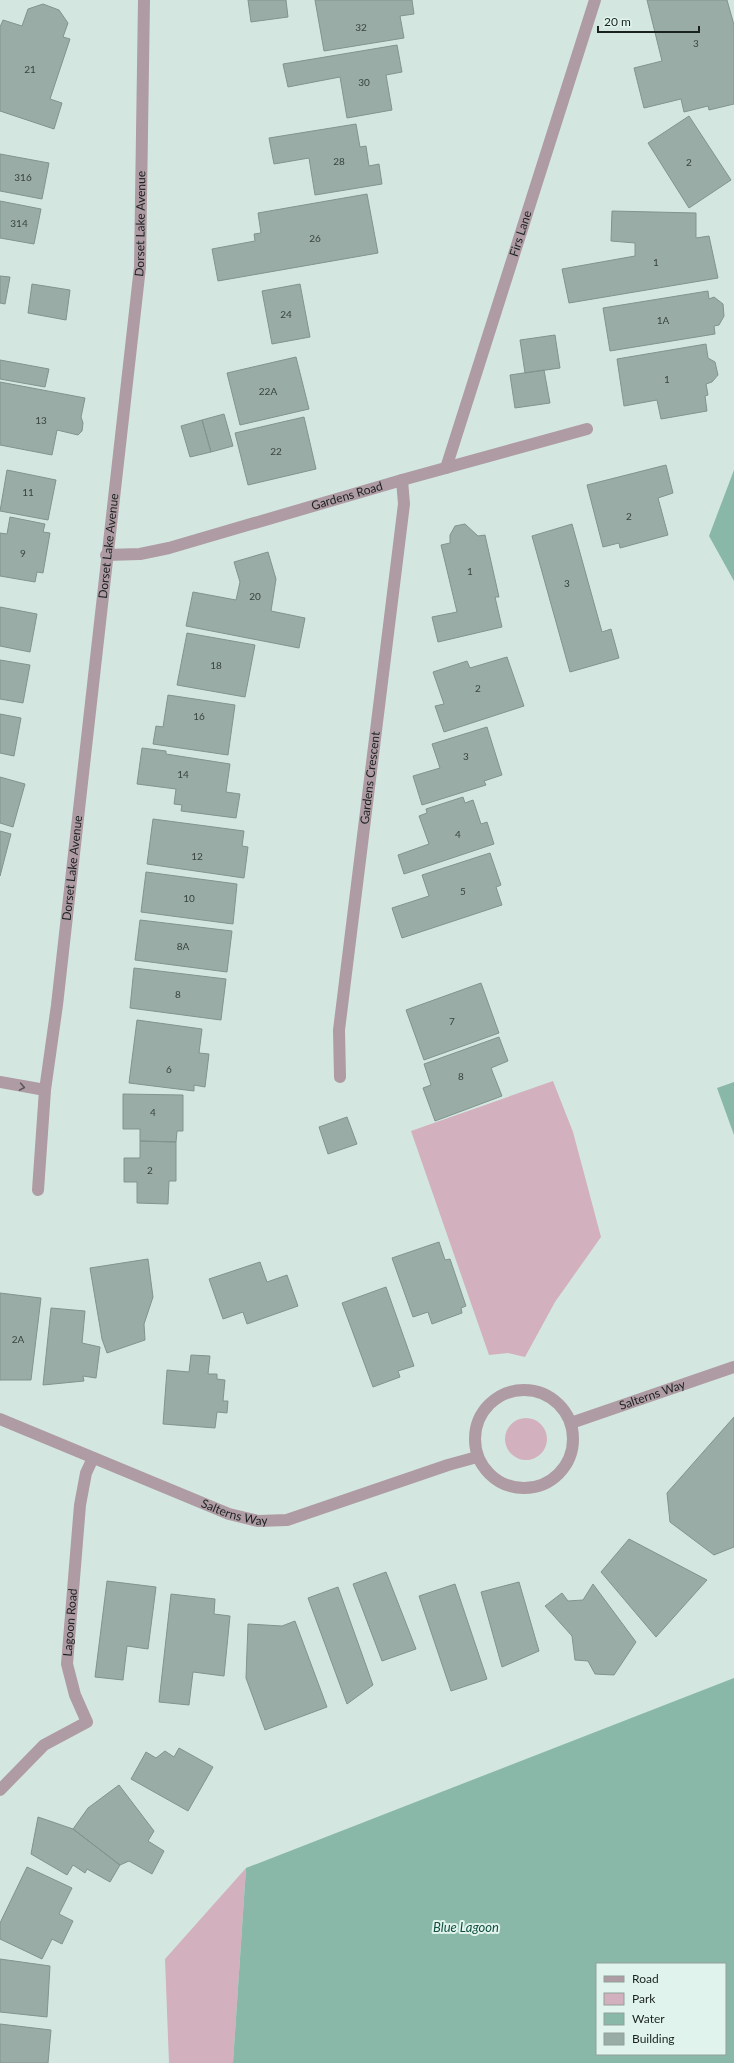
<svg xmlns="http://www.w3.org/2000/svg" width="734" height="2063" viewBox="0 0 734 2063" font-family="Lato,sans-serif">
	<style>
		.green { fill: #d3b0bd }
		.water { fill: #8ab8a8; fill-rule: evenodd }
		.building { fill: #99aca5; stroke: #81948d }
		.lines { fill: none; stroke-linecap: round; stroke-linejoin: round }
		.street { stroke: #af9ba3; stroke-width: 12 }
		.oneway { stroke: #5d585a }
		.labels { text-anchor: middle; stroke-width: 4; stroke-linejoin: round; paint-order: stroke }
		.number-label { font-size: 10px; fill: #3a4440 }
		.street-label { font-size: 12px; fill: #1a221f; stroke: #e0f4ed }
		.water-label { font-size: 13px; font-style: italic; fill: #11503f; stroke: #e0f4ed }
	</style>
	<rect width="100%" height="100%" fill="#d3e7e0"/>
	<!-- green -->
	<path class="green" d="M 553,1081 L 573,1132 L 601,1237 L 555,1302 L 525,1357 L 508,1353 L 489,1355 L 411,1131 Z
		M505 1439a21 21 0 1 1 42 0a21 21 0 1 1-42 0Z
		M 246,1868 L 233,2063 L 169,2063 L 165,1959 Z"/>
	<!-- water -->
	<path class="water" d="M 734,470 L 734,581 L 709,536 Z
		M 734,1082 L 734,1135 L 717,1088 Z
		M 734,1678 L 734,2063 L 233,2063 L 246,1868 ZM 597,1964 L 725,1964 L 725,2054 L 597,2054 Z"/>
	<!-- building -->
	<path class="building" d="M 248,0 L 286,0 L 288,17 L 251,22 Z
		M 315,0 L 412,0 L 414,14 L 400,16 L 404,38 L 324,51 Z
		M 647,0 L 727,0 L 734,25 L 734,104 L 709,110 L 708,106 L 684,112 L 681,99 L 644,108 L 634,68 L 662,61 Z
		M 43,4 L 59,10 L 68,23 L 63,37 L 70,39 L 50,99 L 62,103 L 54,129 L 0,111 L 0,27 L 3,20 L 22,26 L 28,9 Z
		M 397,45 L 402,72 L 386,75 L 392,110 L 347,118 L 340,77 L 288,87 L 283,64 Z
		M 689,116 L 731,180 L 689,208 L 648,143 Z
		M 356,124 L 360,147 L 366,146 L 369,166 L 379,164 L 382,184 L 315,195 L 309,158 L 274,164 L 269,138 Z
		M 0,154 L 49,163 L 42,199 L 0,191 Z
		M 367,194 L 378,253 L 218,281 L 212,249 L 255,241 L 254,234 L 261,233 L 258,213 Z
		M 0,201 L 41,209 L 34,244 L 0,238 Z
		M 612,211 L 696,213 L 696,238 L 709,236 L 718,278 L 569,303 L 562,269 L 635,256 L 635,243 L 611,241 Z
		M 0,276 L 10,277 L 5,304 L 0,303 Z
		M 32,284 L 70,290 L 66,320 L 28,313 Z
		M 300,284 L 310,337 L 272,344 L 262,291 Z
		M 708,291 L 709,299 L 714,297 L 723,304 L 724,316 L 719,325 L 714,326 L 715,334 L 610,351 L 603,308 Z
		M 555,335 L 560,368 L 525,373 L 520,340 Z
		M 706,344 L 708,358 L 715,362 L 718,375 L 712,382 L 706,384 L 708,395 L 705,396 L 707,411 L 661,419 L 657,400 L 624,406 L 617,359 Z
		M 296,357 L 309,409 L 240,425 L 227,373 Z
		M 0,360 L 49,369 L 45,387 L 0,379 Z
		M 544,370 L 550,403 L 515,408 L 510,375 Z
		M 0,382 L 85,398 L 81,417 L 83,423 L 82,431 L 78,435 L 57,430 L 52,455 L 0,445 Z
		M 224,414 L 233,446 L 211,452 L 202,420 Z
		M 304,417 L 316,469 L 248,485 L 235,433 Z
		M 202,420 L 211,452 L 190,457 L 181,426 Z
		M 666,465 L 673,493 L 658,498 L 668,535 L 620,548 L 619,543 L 603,547 L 587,485 Z
		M 7,470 L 56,480 L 48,520 L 0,511 Z
		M 10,517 L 45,524 L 43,532 L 50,533 L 43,573 L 37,572 L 35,582 L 0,576 L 0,533 L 7,534 Z
		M 465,524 L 478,536 L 485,535 L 499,597 L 495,597 L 502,627 L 438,642 L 432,617 L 457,612 L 441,545 L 450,543 L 450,535 L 455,526 Z
		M 572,524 L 602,632 L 611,629 L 619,658 L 570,672 L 532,536 Z
		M 268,552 L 276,579 L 271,611 L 305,618 L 299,648 L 186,626 L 193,592 L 236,600 L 240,582 L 234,562 Z
		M 0,607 L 37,614 L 30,652 L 0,646 Z
		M 187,633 L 255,645 L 245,697 L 177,685 Z
		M 507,657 L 524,706 L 444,732 L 435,706 L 444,704 L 433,672 L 467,661 L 470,668 Z
		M 0,660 L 30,665 L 23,703 L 0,699 Z
		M 168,695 L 235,705 L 228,755 L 153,744 L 156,726 L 163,727 Z
		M 0,714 L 21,718 L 14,756 L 0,753 Z
		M 487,727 L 502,775 L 484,781 L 486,785 L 422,805 L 413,776 L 440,768 L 432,744 Z
		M 142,748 L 166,751 L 166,754 L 230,764 L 226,792 L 240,794 L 236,818 L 181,811 L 182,805 L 174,804 L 176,789 L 137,784 Z
		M 0,777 L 25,784 L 13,827 L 0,823 Z
		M 463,797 L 465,803 L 473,800 L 481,824 L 487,822 L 494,844 L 404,874 L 398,855 L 429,844 L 419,816 L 427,813 L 426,809 Z
		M 153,819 L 244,831 L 242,846 L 248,847 L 244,878 L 147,864 Z
		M 0,831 L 11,834 L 0,876 Z
		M 490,853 L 501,885 L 496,887 L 502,905 L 402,938 L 392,908 L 429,896 L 422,875 Z
		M 146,872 L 237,884 L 233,924 L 141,912 Z
		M 140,920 L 232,931 L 227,972 L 135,960 Z
		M 134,968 L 226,979 L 221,1020 L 130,1008 Z
		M 481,983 L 499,1033 L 424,1060 L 406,1010 Z
		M 137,1020 L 202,1029 L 199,1053 L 209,1054 L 205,1087 L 194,1085 L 194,1091 L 129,1083 Z
		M 499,1037 L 508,1061 L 491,1068 L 502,1096 L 435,1121 L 423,1088 L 431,1085 L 424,1064 Z
		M 123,1094 L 183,1095 L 183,1131 L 177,1131 L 176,1142 L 140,1141 L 140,1129 L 123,1129 Z
		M 347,1117 L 357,1144 L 328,1154 L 319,1127 Z
		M 140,1141 L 176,1142 L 176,1181 L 169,1181 L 168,1204 L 137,1203 L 137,1182 L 124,1182 L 124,1158 L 140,1158 Z
		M 439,1242 L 445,1260 L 450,1259 L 466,1306 L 461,1308 L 462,1313 L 432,1324 L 428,1312 L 413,1317 L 392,1258 Z
		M 148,1259 L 153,1297 L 144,1324 L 145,1340 L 107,1353 L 102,1339 L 90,1268 Z
		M 260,1262 L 267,1282 L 287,1275 L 298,1306 L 247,1324 L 243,1312 L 223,1319 L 209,1279 Z
		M 386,1287 L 414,1366 L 398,1371 L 400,1377 L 373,1387 L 342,1303 Z
		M 0,1293 L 41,1298 L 31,1380 L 0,1380 Z
		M 51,1308 L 85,1311 L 82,1343 L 100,1347 L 96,1378 L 83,1376 L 84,1381 L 43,1385 Z
		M 191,1355 L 210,1356 L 208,1374 L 217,1374 L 217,1379 L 225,1380 L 223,1401 L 228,1401 L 227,1413 L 217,1412 L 215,1428 L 163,1424 L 167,1370 L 189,1372 Z
		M 734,1417 L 734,1547 L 714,1555 L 670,1522 L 667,1493 Z
		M 629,1539 L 707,1580 L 656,1637 L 601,1572 Z
		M 386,1572 L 416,1649 L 382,1661 L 353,1584 Z
		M 107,1581 L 156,1587 L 148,1649 L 127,1646 L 123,1680 L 95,1677 Z
		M 519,1582 L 539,1651 L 502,1667 L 481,1592 Z
		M 455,1584 L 487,1679 L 451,1691 L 419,1596 Z
		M 593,1584 L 636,1642 L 614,1675 L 595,1674 L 588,1661 L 575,1660 L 572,1636 L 545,1606 L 562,1593 L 568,1601 L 583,1600 Z
		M 338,1587 L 373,1685 L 347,1704 L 308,1598 Z
		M 171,1594 L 215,1599 L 214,1614 L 230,1616 L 224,1676 L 193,1672 L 189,1705 L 159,1702 Z
		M 295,1621 L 327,1707 L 265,1730 L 246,1678 L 248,1624 L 282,1626 Z
		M 179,1748 L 213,1767 L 188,1811 L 131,1779 L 146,1752 L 156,1758 L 165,1751 L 174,1757 Z
		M 119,1785 L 154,1831 L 148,1841 L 164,1851 L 152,1874 L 129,1861 L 120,1865 L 73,1829 L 88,1808 Z
		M 38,1817 L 73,1829 L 120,1865 L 110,1882 L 87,1869 L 85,1873 L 73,1865 L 67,1875 L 31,1854 Z
		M 27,1867 L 72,1888 L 59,1914 L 73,1921 L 62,1944 L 52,1939 L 42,1959 L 0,1939 L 0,1923 Z
		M 0,1959 L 50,1966 L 47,2017 L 0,2012 Z
		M 0,2024 L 51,2030 L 48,2063 L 0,2063 Z"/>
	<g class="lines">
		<!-- street -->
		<g class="street">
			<path id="s1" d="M 446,468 L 595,0"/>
			<path id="s2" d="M 106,555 L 140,554 L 169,548 L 402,480 L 587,429"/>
			<path id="s3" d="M 340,1077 L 339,1030 L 404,504 L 402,480"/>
			<path d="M 0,1082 L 45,1090"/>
			<path id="s4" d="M 38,1190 L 45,1090 L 57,1005 L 140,267 L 144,0"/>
			<circle cx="524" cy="1439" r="49"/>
			<path id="s5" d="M 0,1419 L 229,1514 L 258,1521 L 287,1520 L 448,1465 L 477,1457"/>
			<path id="s6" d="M 571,1423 L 734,1367"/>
			<path id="s7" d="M 0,1790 L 44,1745 L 87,1722 L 75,1695 L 67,1664 L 80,1505 L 86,1473 L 93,1458"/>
		</g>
	</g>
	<!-- one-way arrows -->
	<defs><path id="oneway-chevron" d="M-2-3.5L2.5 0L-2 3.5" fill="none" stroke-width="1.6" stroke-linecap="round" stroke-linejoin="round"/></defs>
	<use class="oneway" href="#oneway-chevron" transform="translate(22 1087) rotate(10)"/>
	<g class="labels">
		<!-- number labels -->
		<g class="number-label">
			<text x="361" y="31">32</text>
			<text x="696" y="47">3</text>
			<text x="30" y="73">21</text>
			<text x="364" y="86">30</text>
			<text x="339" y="165">28</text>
			<text x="689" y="166">2</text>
			<text x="23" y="181">316</text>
			<text x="19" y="227">314</text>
			<text x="315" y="242">26</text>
			<text x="656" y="266">1</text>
			<text x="286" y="318">24</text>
			<text x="663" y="324">1A</text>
			<text x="667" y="383">1</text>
			<text x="268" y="395">22A</text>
			<text x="41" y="424">13</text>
			<text x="276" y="455">22</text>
			<text x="28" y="496">11</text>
			<text x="629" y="520">2</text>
			<text x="23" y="557">9</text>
			<text x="470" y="575">1</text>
			<text x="567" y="587">3</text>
			<text x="255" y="600">20</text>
			<text x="216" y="669">18</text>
			<text x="478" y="692">2</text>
			<text x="199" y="720">16</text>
			<text x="466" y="760">3</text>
			<text x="183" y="778">14</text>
			<text x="458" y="838">4</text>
			<text x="197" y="860">12</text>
			<text x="463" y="895">5</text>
			<text x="189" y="902">10</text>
			<text x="183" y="950">8A</text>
			<text x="178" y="998">8</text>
			<text x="452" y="1025">7</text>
			<text x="169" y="1073">6</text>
			<text x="461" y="1080">8</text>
			<text x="153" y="1116">4</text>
			<text x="150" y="1174">2</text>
			<text x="18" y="1343">2A</text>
		</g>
		<!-- street labels -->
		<g class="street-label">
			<text dy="4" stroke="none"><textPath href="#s4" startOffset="972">Dorset Lake Avenue</textPath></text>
			<text dy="4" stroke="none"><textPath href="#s1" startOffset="246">Firs Lane</textPath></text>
			<text dy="4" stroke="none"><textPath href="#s2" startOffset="249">Gardens Road</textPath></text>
			<text dy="4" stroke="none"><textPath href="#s4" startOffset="648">Dorset Lake Avenue</textPath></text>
			<text dy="4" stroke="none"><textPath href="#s3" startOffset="301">Gardens Crescent</textPath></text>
			<text dy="4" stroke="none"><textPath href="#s4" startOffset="324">Dorset Lake Avenue</textPath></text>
			<text dy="4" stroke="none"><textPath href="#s6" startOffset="86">Salterns Way</textPath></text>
			<text dy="4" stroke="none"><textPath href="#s5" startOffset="253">Salterns Way</textPath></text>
			<text dy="4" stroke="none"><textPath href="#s7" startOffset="215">Lagoon Road</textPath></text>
		</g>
		<!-- water labels -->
		<g class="water-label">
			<text x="466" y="1932">Blue Lagoon</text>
		</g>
	</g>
	<!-- legend -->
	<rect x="596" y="1963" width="130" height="92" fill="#e0f4ed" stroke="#91a09b"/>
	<rect x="604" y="1976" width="20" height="6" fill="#af9ba3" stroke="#91a09b"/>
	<text x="632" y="1983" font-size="12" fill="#1a221f">Road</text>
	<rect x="604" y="1993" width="20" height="12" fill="#d3b0bd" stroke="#91a09b"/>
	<text x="632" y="2003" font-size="12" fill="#1a221f">Park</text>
	<rect x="604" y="2013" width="20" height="12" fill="#8ab8a8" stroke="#91a09b"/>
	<text x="632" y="2023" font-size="12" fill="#1a221f">Water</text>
	<rect x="604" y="2033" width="20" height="12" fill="#99aca5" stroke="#91a09b"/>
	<text x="632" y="2043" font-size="12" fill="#1a221f">Building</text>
	<!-- scale -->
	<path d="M598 26v6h101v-6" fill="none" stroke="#1a221f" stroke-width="2"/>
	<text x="604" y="26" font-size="12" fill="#1a221f" stroke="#e0f4ed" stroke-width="3" paint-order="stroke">20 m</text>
</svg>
